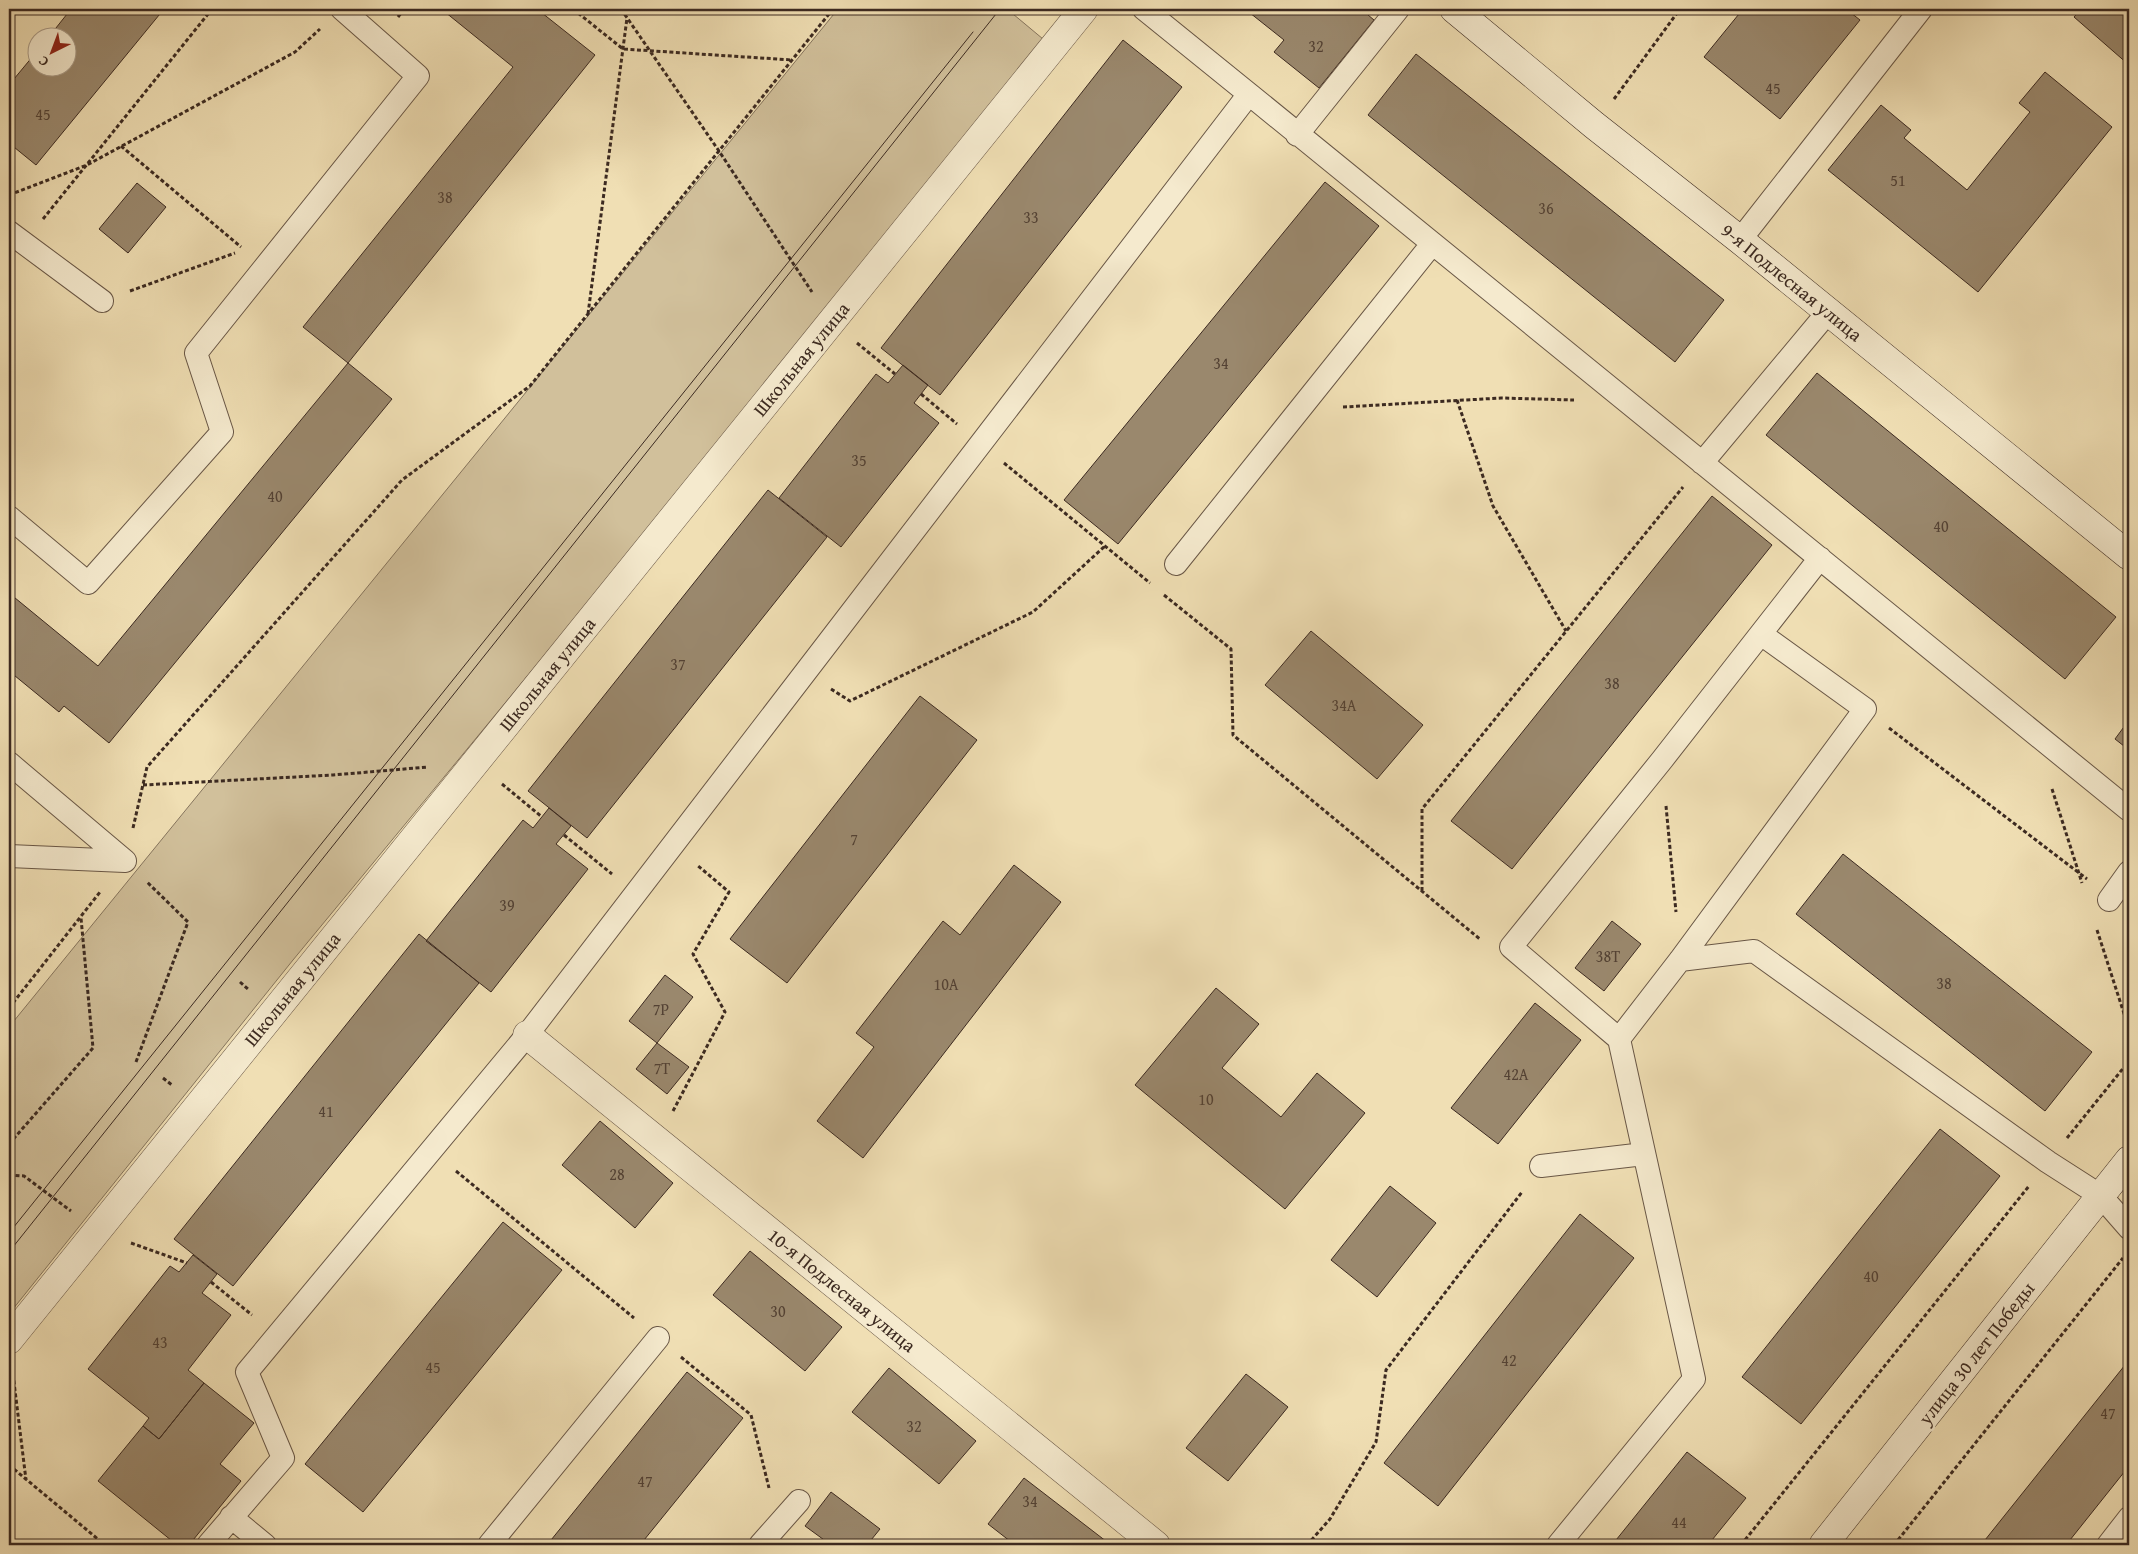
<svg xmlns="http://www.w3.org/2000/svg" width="2138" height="1554" viewBox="0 0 2138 1554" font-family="'Gentium Book Plus',serif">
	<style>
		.green { fill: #d1c09b; stroke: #86755e }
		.building { fill: #9a886d; stroke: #3c2a21 }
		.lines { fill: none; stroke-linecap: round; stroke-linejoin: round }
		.lane-casing { stroke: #695746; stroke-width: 24 }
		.street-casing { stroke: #695746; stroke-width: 29 }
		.secondary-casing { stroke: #3c2a21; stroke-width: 29 }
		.path { stroke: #3c2a21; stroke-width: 3; stroke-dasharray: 4 2.5; stroke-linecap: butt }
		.lane { stroke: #f5eace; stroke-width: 22 }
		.street { stroke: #f5eace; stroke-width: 28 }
		.secondary { stroke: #f5eace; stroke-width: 28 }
		.tram { stroke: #3c2a21; stroke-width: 1 }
		.labels { text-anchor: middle; stroke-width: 5; stroke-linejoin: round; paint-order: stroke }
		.number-label { font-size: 16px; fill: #544234 }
		.street-label { font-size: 19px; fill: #3c2a21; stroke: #f5eace }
	</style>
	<rect width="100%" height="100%" fill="#f0dfb4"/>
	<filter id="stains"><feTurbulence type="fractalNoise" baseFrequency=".004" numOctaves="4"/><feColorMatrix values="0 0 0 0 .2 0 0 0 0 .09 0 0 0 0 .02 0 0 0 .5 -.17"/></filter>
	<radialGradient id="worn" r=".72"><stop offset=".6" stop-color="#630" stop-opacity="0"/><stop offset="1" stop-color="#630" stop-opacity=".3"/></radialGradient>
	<!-- green -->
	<path class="green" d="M 838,9 L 1007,9 L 1049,44 L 293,960 L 9,1314 L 9,1027 Z"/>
	<!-- building -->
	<path class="building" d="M 71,9 L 164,9 L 36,165 L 9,143 L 9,85 L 38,50 L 38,68 L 68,68 L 68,38 L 48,38 Z
		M 448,9 L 537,9 L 595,55 L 348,363 L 303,327 L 513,67 L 445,12 Z
		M 1245,9 L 1361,9 L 1374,20 L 1319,88 L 1274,52 L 1284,40 Z
		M 1743,9 L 1846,9 L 1860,20 L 1780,119 L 1704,57 Z
		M 2081,9 L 2129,9 L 2129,65 L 2074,17 Z
		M 1123,40 L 1182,87 L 940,395 L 881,348 Z
		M 1416,54 L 1724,300 L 1675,362 L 1368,115 Z
		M 2045,72 L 2112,127 L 1978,292 L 1828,170 L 1881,105 L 1911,130 L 1904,138 L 1967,190 L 2030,112 L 2019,103 Z
		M 1325,182 L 1379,226 L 1118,544 L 1064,500 Z
		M 137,183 L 166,207 L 128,253 L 99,229 Z
		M 348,363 L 392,399 L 109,743 L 64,706 L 59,712 L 9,671 L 9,593 L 98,666 Z
		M 903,365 L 928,385 L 914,403 L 939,423 L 841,547 L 779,498 L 876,374 L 888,383 Z
		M 1817,373 L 2116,617 L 2065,679 L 1766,435 Z
		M 768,490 L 827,537 L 587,838 L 528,791 Z
		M 1712,496 L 1772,545 L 1512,869 L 1451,821 Z
		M 1311,631 L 1423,725 L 1377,779 L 1265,685 Z
		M 920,696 L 977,740 L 787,983 L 730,939 Z
		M 2129,720 L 2129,750 L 2115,739 Z
		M 549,808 L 571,826 L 556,844 L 588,869 L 491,992 L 426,941 L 523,820 L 533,828 Z
		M 1843,854 L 2092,1052 L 2045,1111 L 1796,914 Z
		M 1014,865 L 1061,902 L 863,1158 L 817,1121 L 874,1047 L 856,1033 L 943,921 L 960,935 Z
		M 1612,921 L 1641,944 L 1604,991 L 1575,968 Z
		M 419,934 L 479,983 L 233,1286 L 174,1239 Z
		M 665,975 L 693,997 L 657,1043 L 629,1021 Z
		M 1216,988 L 1259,1024 L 1222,1068 L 1281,1117 L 1317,1073 L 1365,1113 L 1285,1209 L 1135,1085 Z
		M 1535,1003 L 1581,1040 L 1498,1144 L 1451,1108 Z
		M 657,1043 L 689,1067 L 667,1094 L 636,1069 Z
		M 600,1121 L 673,1183 L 635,1228 L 562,1165 Z
		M 1940,1129 L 2000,1176 L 1801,1424 L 1742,1377 Z
		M 1390,1186 L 1436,1223 L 1377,1297 L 1331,1260 Z
		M 1580,1214 L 1634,1258 L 1438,1506 L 1384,1463 Z
		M 503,1222 L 562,1270 L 363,1512 L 305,1464 Z
		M 750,1251 L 842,1327 L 805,1371 L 713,1295 Z
		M 193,1255 L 217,1274 L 202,1293 L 231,1315 L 188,1370 L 204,1383 L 159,1439 L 143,1426 L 149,1418 L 88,1369 L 170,1266 L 179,1272 Z
		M 2129,1360 L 2129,1466 L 2066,1545 L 1981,1545 Z
		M 889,1368 L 976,1441 L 939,1484 L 852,1412 Z
		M 687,1372 L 743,1418 L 640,1545 L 547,1545 Z
		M 1246,1374 L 1288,1407 L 1228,1481 L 1186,1448 Z
		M 204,1383 L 254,1423 L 220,1464 L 241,1481 L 189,1545 L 177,1545 L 98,1481 L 143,1426 L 159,1439 Z
		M 1687,1452 L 1746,1498 L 1708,1545 L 1612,1545 Z
		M 1024,1478 L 1111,1545 L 1015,1545 L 988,1524 Z
		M 831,1492 L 880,1529 L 867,1545 L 831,1545 L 805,1526 Z"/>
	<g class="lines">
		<!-- lane casing -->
		<g class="lane-casing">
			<path id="lane" d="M 1144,9 L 1249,94
				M 1297,135 L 1398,9
				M 9,232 L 102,301
				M 1740,240 L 1921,9
				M 1702,463 L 1828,312
				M 9,517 L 88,583 L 222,432 L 196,353 L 418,76 L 342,9
				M 1176,564 L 1432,244
				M 9,763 L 125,861
				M 9,856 L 125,861
				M 2109,900 L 2129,872
				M 1680,960 L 1754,951 L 2048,1162 L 2101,1196 L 2129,1228
				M 1619,1039 L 1511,947 L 1662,760 L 1820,558
				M 1541,1166 L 1644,1154
				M 231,1517 L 265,1545
				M 208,1545 L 283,1458 L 247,1372 L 527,1035 L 1249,94 L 2129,810
				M 489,1545 L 658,1338
				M 760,1545 L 799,1501
				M 1558,1545 L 1694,1379 L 1619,1039 L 1680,960 L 1865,709 L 1761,634
				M 2108,1545 L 2129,1518"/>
		</g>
		<!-- street casing -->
		<g class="street-casing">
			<path id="street" d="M 527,1035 L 1156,1545
				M 9,1340 L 1084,9"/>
		</g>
		<!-- secondary casing -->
		<g class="secondary-casing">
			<path id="secondary" d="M 1454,9 L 1594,125 L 1740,240 L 2129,556
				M 1823,1545 L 2129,1160"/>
		</g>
		<!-- path -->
		<path class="path" d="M 573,9 L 623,49 L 792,60
			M 621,9 L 719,151 L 812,292
			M 398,17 L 404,9
			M 1614,99 L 1680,9
			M 121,146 L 241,247
			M 9,195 L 87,165 L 295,52 L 320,29
			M 43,219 L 212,9
			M 130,291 L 235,253
			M 588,314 L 627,18
			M 857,343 L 895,374
			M 921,394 L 957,424
			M 1457,400 L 1493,506 L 1566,631
			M 1343,407 L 1501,398 L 1574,400
			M 1004,463 L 1150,583
			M 1164,595 L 1231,649 L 1233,735 L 1481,940
			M 831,689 L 850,701 L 1033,612 L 1105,546
			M 1889,728 L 2087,879
			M 502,784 L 542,817
			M 143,785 L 333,775 L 428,767
			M 2052,789 L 2082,883
			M 1666,806 L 1676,912
			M 133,828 L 147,767 L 402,480 L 530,386 L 833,9
			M 564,835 L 612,874
			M 1422,891 L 1422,809 L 1683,487
			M 2097,930 L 2129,1029
			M 240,982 L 249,990
			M 9,1008 L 100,892
			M 136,1062 L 188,922 L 147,882
			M 163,1078 L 172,1085
			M 673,1111 L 725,1012 L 693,954 L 729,892 L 697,865
			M 2067,1138 L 2129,1061
			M 9,1144 L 93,1048 L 81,918
			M 456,1171 L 634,1318
			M 9,1175 L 24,1176 L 71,1211
			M 131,1243 L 187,1263
			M 211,1282 L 252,1315
			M 681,1357 L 751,1415 L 769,1488
			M 13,1374 L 26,1480
			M 9,1465 L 105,1545
			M 1307,1545 L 1330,1519 L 1376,1442 L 1386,1370 L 1522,1192
			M 1741,1545 L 2029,1186
			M 1894,1545 L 2123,1258"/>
		<!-- lane -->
		<use href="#lane" class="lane"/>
		<!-- street -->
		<use href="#street" class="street"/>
		<!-- secondary -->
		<use href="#secondary" class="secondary"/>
		<!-- tram -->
		<path class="tram" d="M 9,1233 L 973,32
			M 9,1252 L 1000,9"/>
	</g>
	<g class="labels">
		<!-- number labels -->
		<g class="number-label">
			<text x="1316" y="52">32</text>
			<text x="1773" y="94">45</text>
			<text x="43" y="120">45</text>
			<text x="1898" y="186">51</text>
			<text x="445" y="203">38</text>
			<text x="1546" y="214">36</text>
			<text x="1031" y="223">33</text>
			<text x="1221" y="369">34</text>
			<text x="859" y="466">35</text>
			<text x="275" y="502">40</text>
			<text x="1941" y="532">40</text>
			<text x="678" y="670">37</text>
			<text x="1612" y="689">38</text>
			<text x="1344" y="711">34А</text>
			<text x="854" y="845">7</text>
			<text x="507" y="911">39</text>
			<text x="1608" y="962">38Т</text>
			<text x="1944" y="989">38</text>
			<text x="946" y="990">10А</text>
			<text x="661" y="1015">7Р</text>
			<text x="662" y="1074">7Т</text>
			<text x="1516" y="1080">42А</text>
			<text x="1206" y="1105">10</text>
			<text x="326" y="1117">41</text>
			<text x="617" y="1180">28</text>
			<text x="1871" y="1282">40</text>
			<text x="778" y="1317">30</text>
			<text x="160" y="1348">43</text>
			<text x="1509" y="1366">42</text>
			<text x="433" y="1373">45</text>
			<text x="2108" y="1419">47</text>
			<text x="914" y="1432">32</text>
			<text x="645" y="1487">47</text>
			<text x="1030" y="1507">34</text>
			<text x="1679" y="1528">44</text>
		</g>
		<!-- street labels -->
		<g class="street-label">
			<text transform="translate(1792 282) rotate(39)" y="7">9-я Подлесная улица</text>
			<text transform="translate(801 359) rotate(-51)" y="7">Школьная улица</text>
			<text transform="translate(547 674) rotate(-51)" y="7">Школьная улица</text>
			<text transform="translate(292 989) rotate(-51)" y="7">Школьная улица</text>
			<text transform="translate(842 1290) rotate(39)" y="7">10-я Подлесная улица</text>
			<text transform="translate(1976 1353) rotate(-52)" y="7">улица 30 лет Победы</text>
		</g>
	</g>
	<!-- margin -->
	<rect width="2138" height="1554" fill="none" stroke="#f0dfb4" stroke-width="30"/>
	<rect x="10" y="10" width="2118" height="1534" fill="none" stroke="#3c2a21" stroke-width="2.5"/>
	<rect x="15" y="15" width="2108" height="1524" fill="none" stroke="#3c2a21"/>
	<!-- north arrow -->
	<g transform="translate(52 52) rotate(222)"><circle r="24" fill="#f5eace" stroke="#ab9d89"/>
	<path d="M0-4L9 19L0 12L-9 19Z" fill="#8f2418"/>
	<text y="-8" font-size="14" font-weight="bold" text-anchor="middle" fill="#3c2a21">С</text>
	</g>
	<rect width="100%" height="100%" filter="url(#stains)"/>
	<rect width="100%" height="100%" fill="url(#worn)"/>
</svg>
